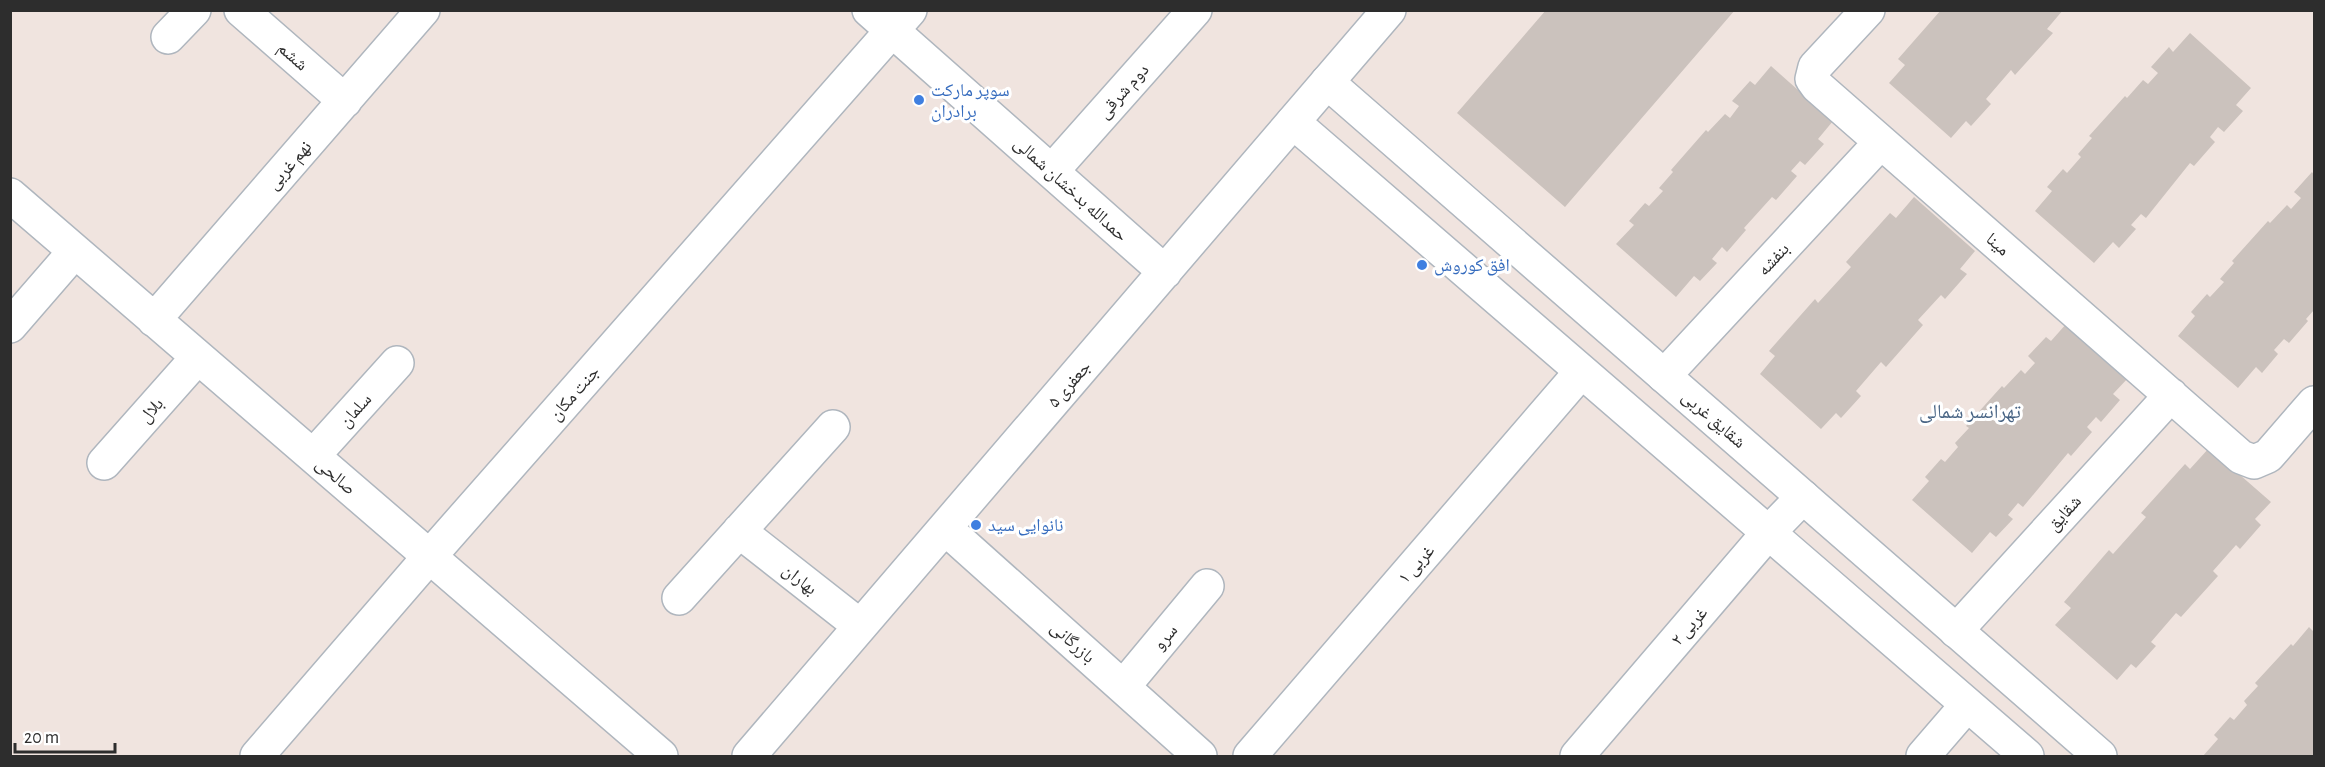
<svg xmlns="http://www.w3.org/2000/svg" width="2325" height="767" viewBox="0 0 2325 767" font-family="'Alegreya Sans','Noto Naskh Arabic',sans-serif">
	<style>
		.building { fill: #cbc2bd }
		.lines { fill: none; stroke-linecap: round; stroke-linejoin: round }
		.street-casing { stroke: #afb6be; stroke-width: 36 }
		.secondary-casing { stroke: #afb6be; stroke-width: 36 }
		.street { stroke: #fff; stroke-width: 33 }
		.secondary { stroke: #fff; stroke-width: 33 }
		.shop-dot { fill: #3f7fe0; stroke: #fff; stroke-width: 2 }
		.labels { text-anchor: middle; stroke-width: 6; stroke-linejoin: round; paint-order: stroke }
		.street-label { font-size: 18px; fill: #2d2d2d; stroke: #fff }
		.shop-label { font-size: 18px; fill: #366cbe; stroke: #fff; text-anchor: start }
		.neighbourhood-label { font-size: 20px; fill: #486484; stroke: #fff }
	</style>
	<rect width="100%" height="100%" fill="#f0e4df"/>
	<!-- building -->
	<path class="building" d="M 1546,10 L 1735,10 L 1565,207 L 1457,113 Z
		M 1941,10 L 2063,10 L 2047,29 L 2053,33 L 2015,75 L 2011,70 L 1986,99 L 1991,104 L 1971,126 L 1966,121 L 1951,138 L 1889,83 L 1905,65 L 1898,59 Z
		M 2190,33 L 2251,88 L 2236,105 L 2243,111 L 2224,132 L 2218,127 L 2210,137 L 2215,142 L 2194,166 L 2190,163 L 2146,218 L 2141,214 L 2131,225 L 2136,229 L 2119,248 L 2113,242 L 2094,263 L 2035,211 L 2052,191 L 2047,187 L 2063,169 L 2067,173 L 2081,157 L 2078,154 L 2092,138 L 2089,136 L 2125,96 L 2127,98 L 2143,80 L 2148,84 L 2158,73 L 2151,67 L 2169,47 L 2173,52 Z
		M 1771,66 L 1833,121 L 1818,139 L 1824,144 L 1805,165 L 1800,161 L 1791,171 L 1797,176 L 1776,200 L 1772,197 L 1744,228 L 1746,230 L 1727,252 L 1722,247 L 1712,259 L 1717,263 L 1700,281 L 1694,276 L 1676,297 L 1616,244 L 1634,225 L 1629,221 L 1645,203 L 1649,206 L 1663,191 L 1659,188 L 1673,172 L 1671,170 L 1706,130 L 1708,132 L 1725,114 L 1730,118 L 1739,106 L 1732,101 L 1750,81 L 1755,85 Z
		M 2312,172 L 2314,175 L 2314,310 L 2306,319 L 2308,321 L 2289,343 L 2284,339 L 2274,350 L 2278,354 L 2262,373 L 2256,367 L 2238,388 L 2178,336 L 2195,316 L 2191,312 L 2207,294 L 2210,297 L 2224,282 L 2220,279 L 2234,263 L 2232,261 L 2268,221 L 2270,223 L 2287,205 L 2291,209 L 2301,198 L 2294,192 Z
		M 1914,197 L 1975,251 L 1960,269 L 1967,274 L 1945,299 L 1941,295 L 1918,320 L 1923,325 L 1886,367 L 1881,362 L 1856,391 L 1861,396 L 1841,418 L 1836,413 L 1821,429 L 1760,374 L 1775,356 L 1769,351 L 1815,299 L 1818,303 L 1851,267 L 1846,262 L 1890,213 L 1896,218 Z
		M 2067,323 L 2129,377 L 2113,394 L 2120,400 L 2101,422 L 2096,417 L 2087,427 L 2092,432 L 2071,456 L 2068,453 L 2023,507 L 2018,503 L 2008,515 L 2013,519 L 1996,537 L 1990,532 L 1972,553 L 1912,500 L 1929,481 L 1925,477 L 1941,459 L 1945,462 L 1958,447 L 1955,443 L 1969,428 L 1966,426 L 2002,386 L 2004,388 L 2021,370 L 2025,374 L 2035,363 L 2028,356 L 2046,337 L 2051,341 Z
		M 2209,448 L 2271,502 L 2255,519 L 2261,525 L 2240,549 L 2236,545 L 2213,571 L 2218,576 L 2181,617 L 2176,613 L 2151,642 L 2156,646 L 2136,668 L 2131,664 L 2117,680 L 2055,625 L 2071,608 L 2064,602 L 2109,550 L 2113,554 L 2146,517 L 2141,513 L 2185,464 L 2190,469 Z
		M 2309,627 L 2314,632 L 2314,756 L 2203,756 L 2218,739 L 2214,735 L 2230,717 L 2234,720 L 2247,705 L 2244,701 L 2258,686 L 2255,683 L 2291,644 L 2293,646 Z"/>
	<g class="lines">
		<!-- street casing -->
		<g class="street-casing">
			<path id="street" d="M 241,10 L 345,101
				M 869,10 L 1165,272
				M 1868,10 L 1815,67 L 1812,79 L 1817,86 L 2241,457 L 2254,462 L 2268,456 L 2314,403
				M 168,37 L 194,10
				M 1052,171 L 1195,10
				M 10,195 L 661,756
				M 154,320 L 423,10
				M 10,326 L 75,251
				M 1664,376 L 1881,142
				M 313,456 L 397,363
				M 104,463 L 198,357
				M 945,528 L 1200,756
				M 739,531 L 860,626
				M 679,598 L 833,427
				M 1956,631 L 2171,395
				M 1123,687 L 1207,586
				M 257,756 L 429,557 L 910,10
				M 749,756 L 1389,10
				M 1250,756 L 1581,372
				M 1577,756 L 1768,533 L 1803,497
				M 1923,756 L 1967,705"/>
		</g>
		<!-- secondary casing -->
		<g class="secondary-casing">
			<path id="secondary" d="M 1327,82 L 2100,756
				M 1293,122 L 2027,756"/>
		</g>
		<!-- street -->
		<use href="#street" class="street"/>
		<!-- secondary -->
		<use href="#secondary" class="secondary"/>
	</g>
	<!-- markers -->
	<g class="shop-dot">
		<circle cx="919" cy="100" r="6"/>
		<circle cx="1422" cy="265" r="6"/>
		<circle cx="976" cy="525" r="6"/>
	</g>
	<g class="labels">
		<!-- street labels -->
		<g class="street-label">
			<text transform="translate(293 56) rotate(41)" y="6">ششم</text>
			<text transform="translate(1123 91) rotate(-48)" y="6">دوم شرقی</text>
			<text transform="translate(289 165) rotate(-49)" y="6">نهم غربی</text>
			<text transform="translate(1071 189) rotate(42)" y="6">حمدالله بدخشان شمالی</text>
			<text transform="translate(1998 244) rotate(41)" y="6">مینا</text>
			<text transform="translate(1773 259) rotate(-47)" y="6">بنفشه</text>
			<text transform="translate(1069 384) rotate(-49)" y="6">جعفری ۵</text>
			<text transform="translate(574 393) rotate(-49)" y="6">جنت مکان</text>
			<text transform="translate(151 410) rotate(-48)" y="6">بلال</text>
			<text transform="translate(355 410) rotate(-48)" y="6">سلمان</text>
			<text transform="translate(1714 419) rotate(41)" y="6">شقایق غربی</text>
			<text transform="translate(336 476) rotate(41)" y="6">صالحی</text>
			<text transform="translate(2064 513) rotate(-48)" y="6">شقایق</text>
			<text transform="translate(1416 564) rotate(-49)" y="6">۱ غربی</text>
			<text transform="translate(800 579) rotate(38)" y="6">بهاران</text>
			<text transform="translate(1689 626) rotate(-49)" y="6">۲ غربی</text>
			<text transform="translate(1165 637) rotate(-50)" y="6">سرو</text>
			<text transform="translate(1073 642) rotate(42)" y="6">بازرگانی</text>
		</g>
		<!-- shop labels -->
		<g class="shop-label">
			<text x="931" y="96">سوپر مارکت<tspan x="931" dy="21">برادران</tspan></text>
			<text x="1434" y="271">افق کوروش</text>
			<text x="988" y="531">نانوایی سید</text>
		</g>
		<!-- neighbourhood labels -->
		<g class="neighbourhood-label">
			<text x="1970" y="418">تهرانسر شمالی</text>
		</g>
	</g>
	<!-- border -->
	<rect width="2325" height="767" fill="none" stroke="#2d2d2d" stroke-width="24"/>
	<!-- scale -->
	<path d="M15 743v9h100v-9" fill="none" stroke="#2d2d2d" stroke-width="3"/>
	<text x="24" y="743" font-size="18" fill="#2d2d2d" stroke="#ffffff" stroke-width="4.5" paint-order="stroke">20 m</text>
</svg>
